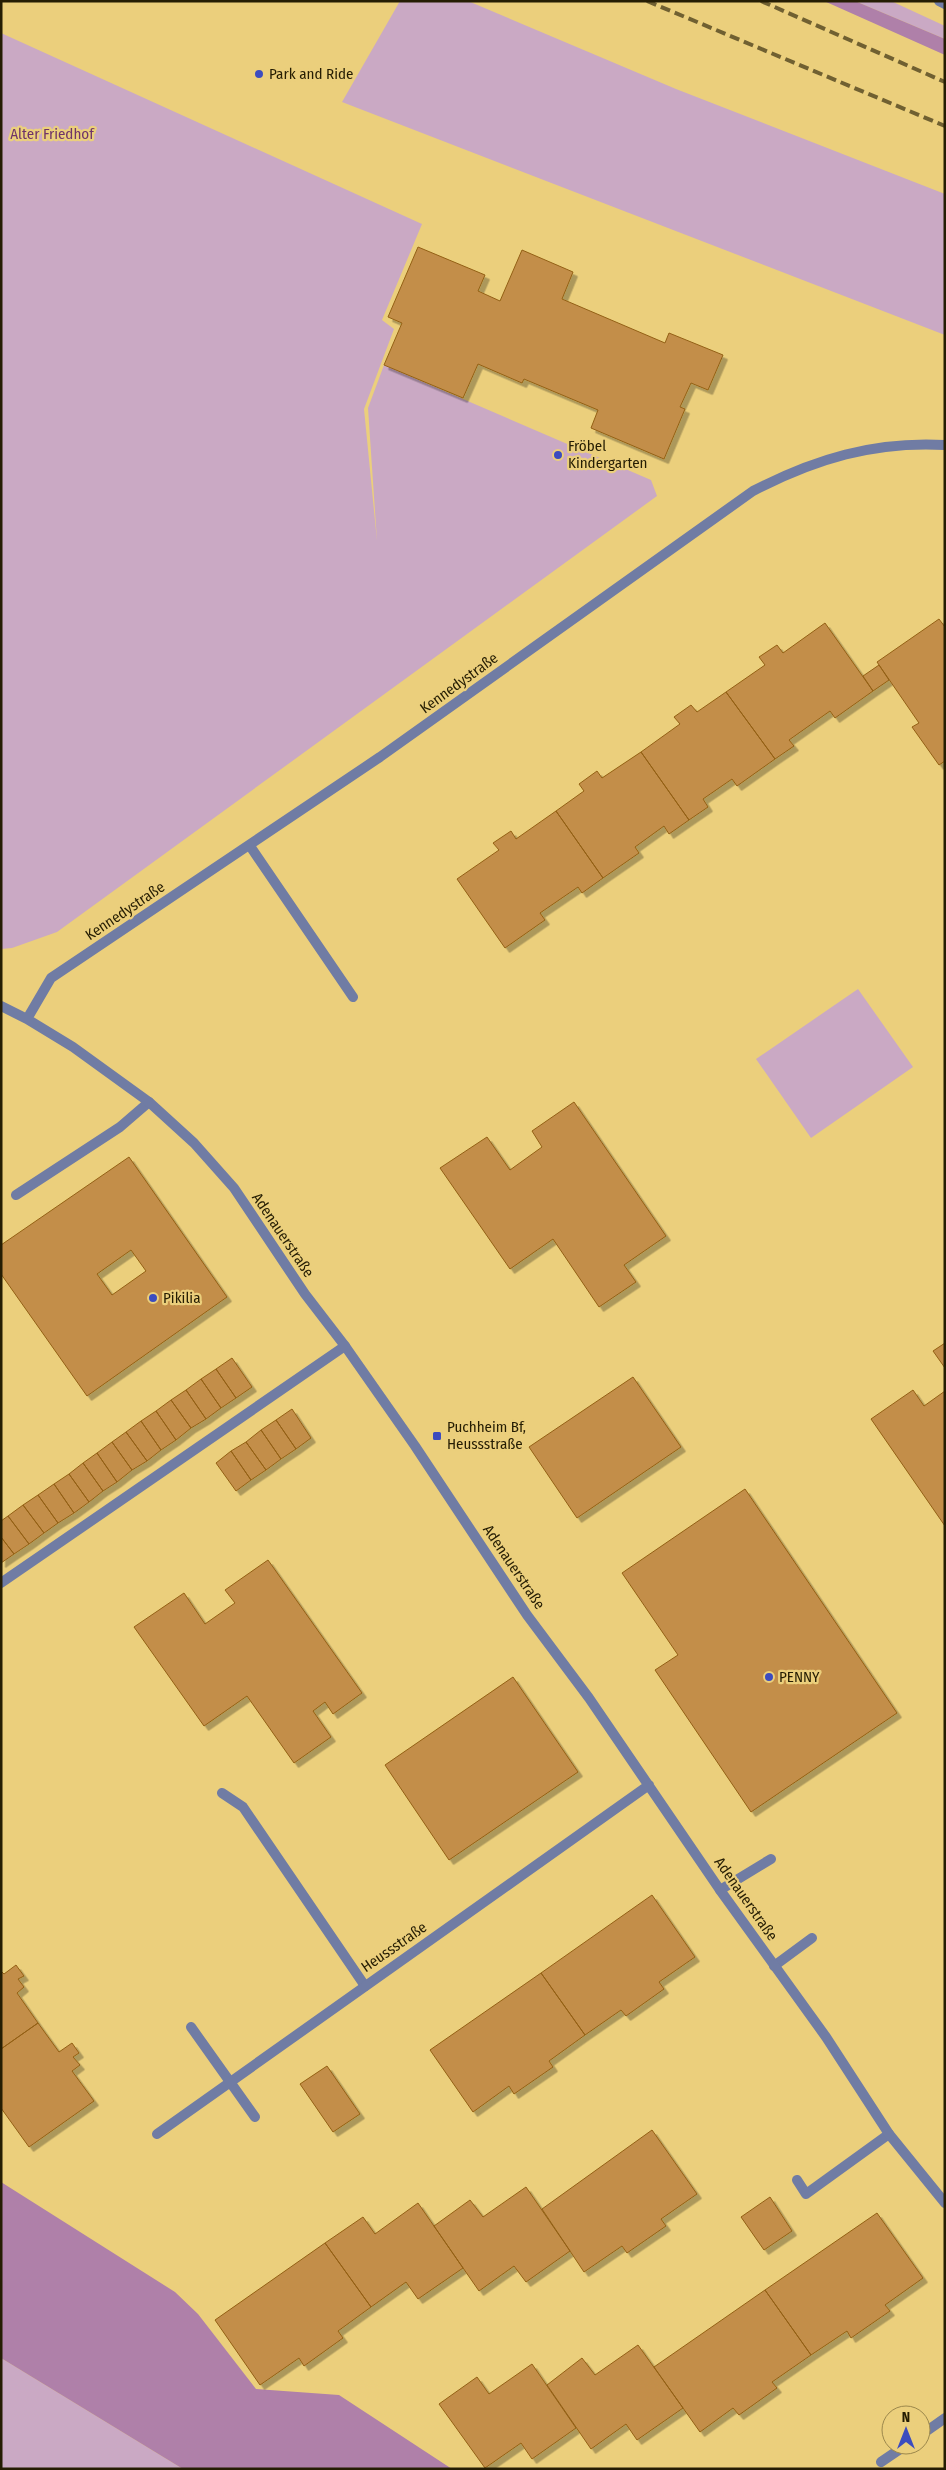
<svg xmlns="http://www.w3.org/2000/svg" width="946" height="2470" viewBox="0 0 946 2470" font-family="'Fira Sans Condensed',sans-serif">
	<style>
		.green { fill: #caa9c4 }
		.forest { fill: #af80a9 }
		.building { fill: #c38e4a; stroke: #936014; fill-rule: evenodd; filter: url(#shadow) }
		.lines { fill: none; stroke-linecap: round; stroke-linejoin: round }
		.service { stroke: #707ca4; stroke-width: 10 }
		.minor { stroke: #707ca4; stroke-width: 10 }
		.rail { stroke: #706031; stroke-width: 4; stroke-dasharray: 10 5; stroke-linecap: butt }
		.poi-dot { fill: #3c4cbf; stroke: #ebcf7c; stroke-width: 2 }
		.labels { text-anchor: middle; stroke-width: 4.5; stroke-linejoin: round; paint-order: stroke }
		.poi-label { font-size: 15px; fill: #251d03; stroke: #ebcf7c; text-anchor: start }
		.park-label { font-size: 15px; fill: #6f3469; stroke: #ebcf7c }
		.street-label { font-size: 15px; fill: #251d03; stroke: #ebcf7c }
	</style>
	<defs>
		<filter id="shadow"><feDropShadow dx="4.5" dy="4.5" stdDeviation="0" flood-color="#0004"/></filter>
	</defs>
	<rect width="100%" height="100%" fill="#ebcf7c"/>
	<!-- green -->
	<path class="green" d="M 400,1 L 468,1 L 676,89 L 945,194 L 945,335 L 342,102 Z
		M 855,1 L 891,1 L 945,26 L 945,39 Z
		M 1,33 L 422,224 L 382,320 L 394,329 L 364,409 L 377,541 L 368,408 L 384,365 L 651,480 L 657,496 L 57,932 L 12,948 L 1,949 Z
		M 858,989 L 913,1067 L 811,1138 L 756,1059 Z
		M 1,2358 L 183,2469 L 1,2469 Z"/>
	<!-- forest -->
	<path class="forest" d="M 824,1 L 855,1 L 945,39 L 945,55 Z
		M 1,2182 L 175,2292 L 198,2314 L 256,2389 L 339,2395 L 452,2469 L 183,2469 L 1,2358 Z"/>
	<!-- building -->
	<path class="building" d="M 418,247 L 485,275 L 478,291 L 500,301 L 522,250 L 573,272 L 562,299 L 665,343 L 669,333 L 723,355 L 708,390 L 691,383 L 680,407 L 685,409 L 664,459 L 591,428 L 598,410 L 524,379 L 522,383 L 478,364 L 463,398 L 384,365 L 402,323 L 388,317 Z
		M 939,619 L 945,627 L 945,761 L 939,765 L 912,727 L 919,723 L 877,662 Z
		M 825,623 L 873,691 L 835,718 L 830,711 L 789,740 L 794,746 L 775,759 L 726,692 L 765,665 L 759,657 L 777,645 L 783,653 Z
		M 879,665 L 889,680 L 873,691 L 863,676 Z
		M 726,692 L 775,759 L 737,786 L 732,779 L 703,799 L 708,807 L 689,820 L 641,752 L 680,724 L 674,717 L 691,705 L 697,712 Z
		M 641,752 L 689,820 L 669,834 L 664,826 L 635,847 L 639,853 L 603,878 L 556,811 L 584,791 L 579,784 L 597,771 L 602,778 Z
		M 556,811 L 603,878 L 582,893 L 578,887 L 540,913 L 545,920 L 505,948 L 457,879 L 499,850 L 493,843 L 511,831 L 516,839 Z
		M 574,1102 L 666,1236 L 624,1265 L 636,1282 L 599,1307 L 553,1239 L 510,1269 L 440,1168 L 487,1137 L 510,1170 L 542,1147 L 532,1131 Z
		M 129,1157 L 227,1297 L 87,1396 L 1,1274 L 1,1245 ZM 131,1250 L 146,1271 L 112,1295 L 97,1274 Z
		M 945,1343 L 945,1368 L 933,1351 Z
		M 232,1358 L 252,1387 L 236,1398 L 216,1369 Z
		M 216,1369 L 236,1398 L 221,1408 L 201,1379 Z
		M 633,1377 L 681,1447 L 577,1518 L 529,1447 Z
		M 201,1379 L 221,1408 L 206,1419 L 186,1390 Z
		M 186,1390 L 206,1419 L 191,1428 L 171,1400 Z
		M 913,1390 L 924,1406 L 945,1391 L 945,1526 L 871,1419 Z
		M 171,1400 L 191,1428 L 176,1440 L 156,1411 Z
		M 292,1409 L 311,1438 L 296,1449 L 276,1420 Z
		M 156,1411 L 176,1440 L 161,1450 L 141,1421 Z
		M 276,1420 L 296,1449 L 281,1459 L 261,1430 Z
		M 141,1421 L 161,1450 L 147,1461 L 126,1432 Z
		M 261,1430 L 281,1459 L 266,1470 L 246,1442 Z
		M 126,1432 L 147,1461 L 132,1470 L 112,1442 Z
		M 112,1442 L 132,1470 L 117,1482 L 97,1453 Z
		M 246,1442 L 266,1470 L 251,1480 L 231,1451 Z
		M 231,1451 L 251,1480 L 236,1491 L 216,1463 Z
		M 97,1453 L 117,1482 L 103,1491 L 83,1463 Z
		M 83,1463 L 103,1491 L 89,1502 L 69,1474 Z
		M 69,1474 L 89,1502 L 74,1513 L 54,1484 Z
		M 54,1484 L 74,1513 L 58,1523 L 38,1495 Z
		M 745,1489 L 897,1713 L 751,1812 L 655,1670 L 678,1655 L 622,1573 Z
		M 38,1495 L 58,1523 L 44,1533 L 23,1505 Z
		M 23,1505 L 44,1533 L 29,1544 L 8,1516 Z
		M 8,1516 L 29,1544 L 14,1554 L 1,1537 L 1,1521 Z
		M 1,1537 L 14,1554 L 1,1563 Z
		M 268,1560 L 362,1693 L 333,1714 L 325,1702 L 313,1711 L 331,1737 L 294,1763 L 247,1696 L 204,1726 L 134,1627 L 184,1593 L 205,1624 L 235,1603 L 225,1590 Z
		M 513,1677 L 578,1772 L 449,1860 L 385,1765 Z
		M 652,1895 L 695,1957 L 659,1982 L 664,1989 L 626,2016 L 621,2010 L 585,2035 L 541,1973 Z
		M 16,1965 L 24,1976 L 18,1979 L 24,1987 L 17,1993 L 38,2023 L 1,2049 L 1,1971 L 4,1974 Z
		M 541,1973 L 585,2035 L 549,2061 L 553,2067 L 514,2094 L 509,2086 L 473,2112 L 430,2050 Z
		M 38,2023 L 59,2052 L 72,2043 L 79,2053 L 73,2057 L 80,2065 L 72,2071 L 94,2101 L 29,2147 L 1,2108 L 1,2049 Z
		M 327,2066 L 360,2114 L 333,2132 L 300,2084 Z
		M 652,2130 L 697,2194 L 661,2219 L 666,2226 L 627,2253 L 622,2246 L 584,2272 L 542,2209 Z
		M 526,2187 L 570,2251 L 526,2282 L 514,2266 L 479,2291 L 434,2226 L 470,2200 L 483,2217 Z
		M 770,2197 L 792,2231 L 764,2250 L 741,2217 Z
		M 418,2203 L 463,2268 L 418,2299 L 406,2282 L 371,2307 L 325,2243 L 363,2217 L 375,2234 Z
		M 877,2213 L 923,2278 L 885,2305 L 890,2311 L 851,2338 L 847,2331 L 811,2355 L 765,2290 Z
		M 325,2243 L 371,2307 L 338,2331 L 343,2338 L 304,2366 L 299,2358 L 260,2385 L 215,2320 Z
		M 765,2290 L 811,2355 L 772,2382 L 777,2388 L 739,2415 L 733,2408 L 700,2432 L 654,2367 Z
		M 638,2345 L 683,2408 L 637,2440 L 626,2424 L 591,2449 L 547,2385 L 582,2358 L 595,2375 Z
		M 532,2364 L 576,2428 L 532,2459 L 521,2443 L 485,2468 L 439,2404 L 477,2377 L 489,2394 Z"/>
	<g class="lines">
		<!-- service -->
		<path class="service" d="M 939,1 L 945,4
			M 250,846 L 353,997
			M 16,1195 L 120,1127 L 149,1102
			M 1,1583 L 345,1346
			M 222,1793 L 243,1807 L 365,1986
			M 720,1890 L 771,1859
			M 774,1966 L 812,1938
			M 191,2027 L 255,2117
			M 797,2180 L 806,2194 L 889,2134
			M 921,2435 L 945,2418
			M 881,2462 L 906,2445"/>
		<!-- minor -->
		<path class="minor" d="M 1,1006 L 27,1019 L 73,1047 L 149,1102 L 194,1143 L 234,1188 L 305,1294 L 345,1346 L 415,1446 L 527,1615 L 589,1698 L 720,1890 L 826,2037 L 889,2134 L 945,2203
			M 27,1019 L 51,978 L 380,757 L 753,491 C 815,459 874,441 945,445
			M 157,2134 L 649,1785"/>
		<!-- rail -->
		<path class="rail" d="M 647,1 L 945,126
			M 761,1 L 945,82"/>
	</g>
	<!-- markers -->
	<g class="poi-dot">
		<circle cx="259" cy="74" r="5"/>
		<circle cx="558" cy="455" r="5"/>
		<circle cx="153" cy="1298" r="5"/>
		<rect x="432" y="1431" width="10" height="10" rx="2.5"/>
		<circle cx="769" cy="1677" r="5"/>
	</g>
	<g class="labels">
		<!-- poi labels -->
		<g class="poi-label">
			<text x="269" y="79">Park and Ride</text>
			<text x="568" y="451">Fröbel<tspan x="568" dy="17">Kindergarten</tspan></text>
			<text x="163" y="1303">Pikilia</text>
			<text x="447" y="1432">Puchheim Bf,<tspan x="447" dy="17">Heussstraße</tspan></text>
			<text x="779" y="1682">PENNY</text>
		</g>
		<!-- park labels -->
		<g class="park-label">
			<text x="52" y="139">Alter Friedhof</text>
		</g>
		<!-- street labels -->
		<g class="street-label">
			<text transform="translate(459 683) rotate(-36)" y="5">Kennedystraße</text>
			<text transform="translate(125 911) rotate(-34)" y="5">Kennedystraße</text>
			<text transform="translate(283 1235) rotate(56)" y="5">Adenauerstraße</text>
			<text transform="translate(514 1567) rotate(56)" y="5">Adenauerstraße</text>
			<text transform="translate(746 1899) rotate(55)" y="5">Adenauerstraße</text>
			<text transform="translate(394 1947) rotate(-35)" y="5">Heussstraße</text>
		</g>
	</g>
	<!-- border -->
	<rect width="946" height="2470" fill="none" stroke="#251d03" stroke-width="5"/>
	<!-- north arrow -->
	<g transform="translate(906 2430)"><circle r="24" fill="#ebcf7c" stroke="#9c884c"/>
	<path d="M0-4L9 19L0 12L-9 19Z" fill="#3c4cbf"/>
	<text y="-8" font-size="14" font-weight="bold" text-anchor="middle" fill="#251d03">N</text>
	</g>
</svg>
